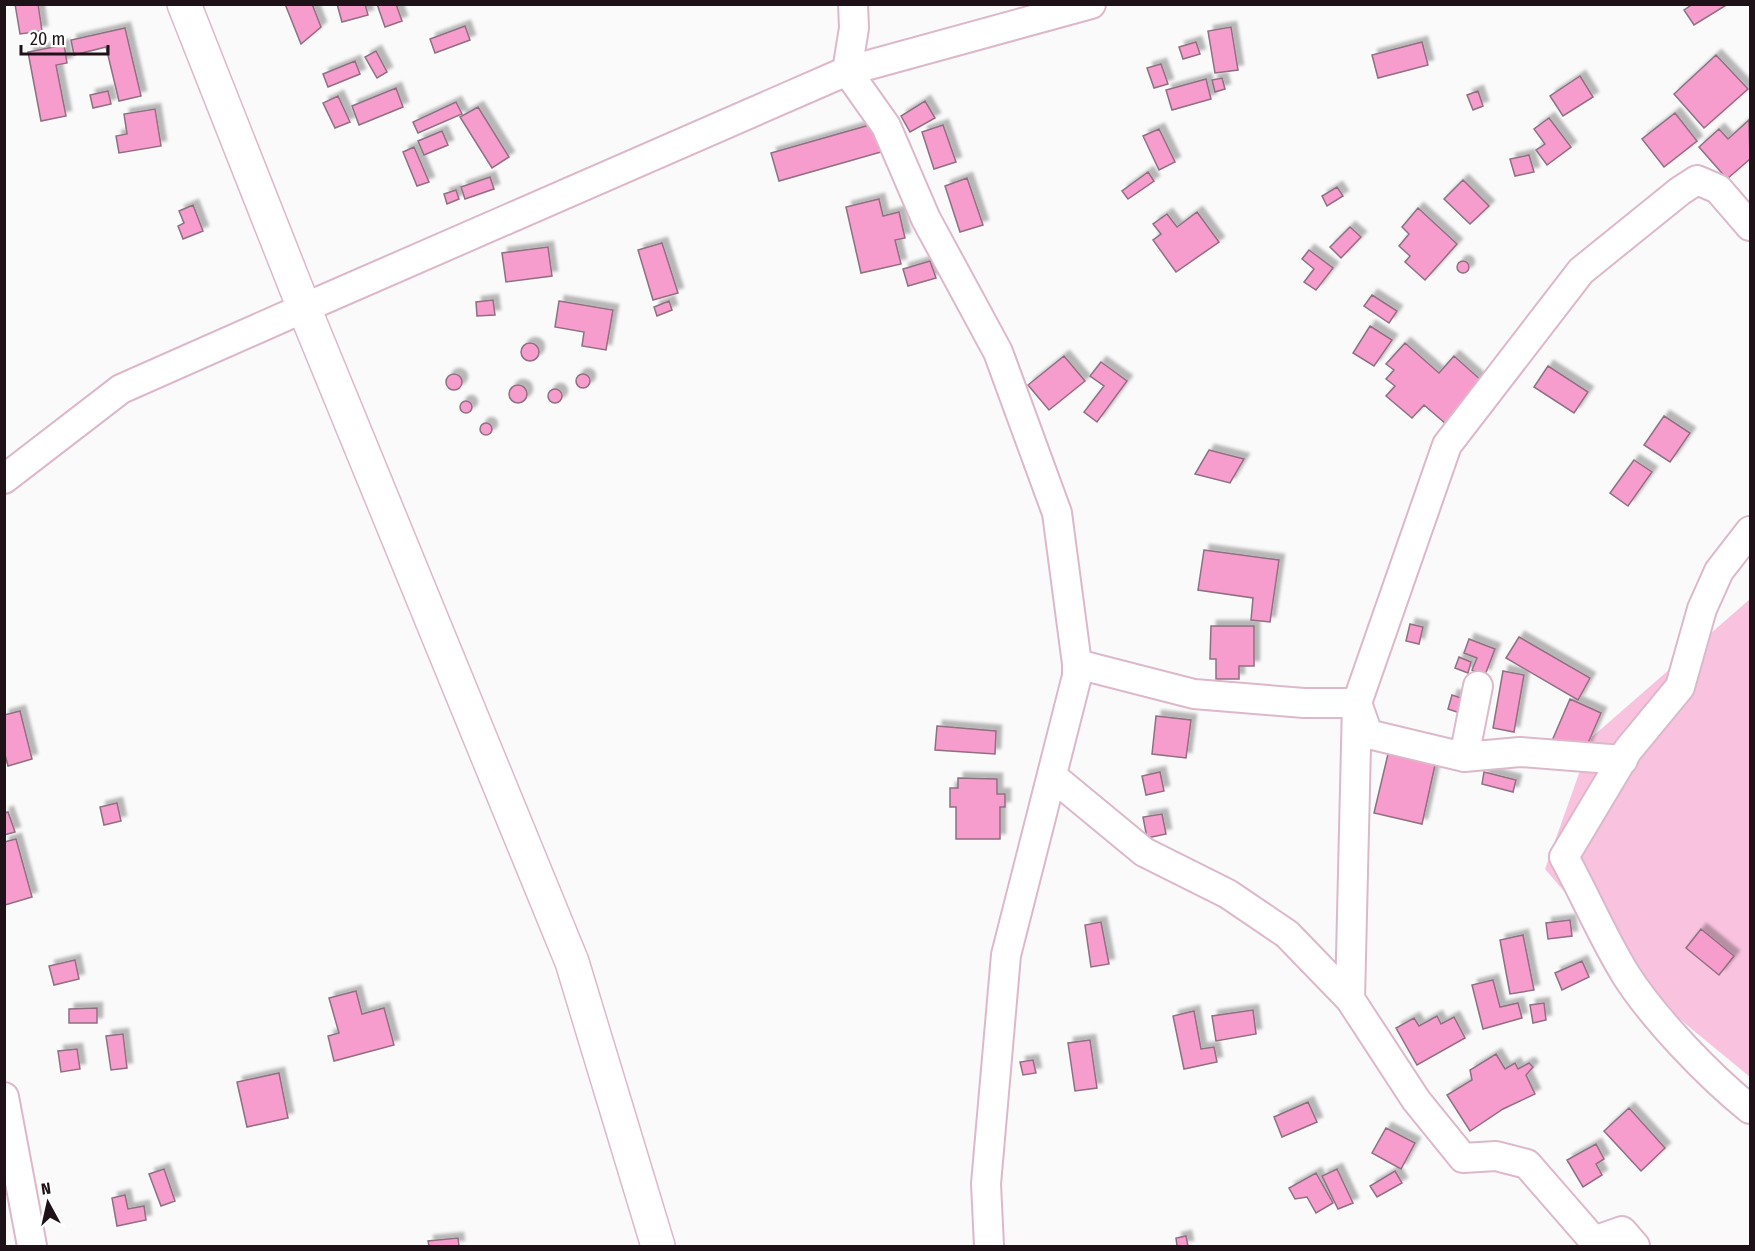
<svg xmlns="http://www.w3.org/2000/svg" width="1755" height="1251" viewBox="0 0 1755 1251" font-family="'Fira Sans Condensed',sans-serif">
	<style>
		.green { fill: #f9c3df }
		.building { fill: #f69dcd; stroke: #906f80; stroke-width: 1.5; filter: url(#shadow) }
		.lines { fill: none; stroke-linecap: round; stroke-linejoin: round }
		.minor-casing { stroke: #dcb8ca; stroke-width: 32 }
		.tertiary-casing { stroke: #dcb8ca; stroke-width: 36 }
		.minor { stroke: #fff; stroke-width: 28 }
		.tertiary { stroke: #fff; stroke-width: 33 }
	</style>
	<defs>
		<filter id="shadow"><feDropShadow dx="5.5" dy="-5.5" stdDeviation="1.5" flood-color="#0004"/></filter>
	</defs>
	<rect width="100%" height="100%" fill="#fafafa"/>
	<!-- green -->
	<path class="green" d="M 1750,599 L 1750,1077 L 1659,1002 L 1545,869 L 1592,737 Z"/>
	<!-- building -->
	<path class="building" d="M 15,4 L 38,4 L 42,31 L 20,34 Z
		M 285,4 L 312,4 L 321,27 L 301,44 Z
		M 337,4 L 365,4 L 368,15 L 342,22 Z
		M 377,4 L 396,4 L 402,21 L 385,27 Z
		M 1693,4 L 1728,4 L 1694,25 L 1684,10 Z
		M 465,26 L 470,40 L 435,53 L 430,39 Z
		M 1231,27 L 1238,70 L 1215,73 L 1208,31 Z
		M 125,28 L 141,96 L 119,101 L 106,47 L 74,55 L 71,40 Z
		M 1196,42 L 1200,54 L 1183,59 L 1179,47 Z
		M 1422,42 L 1428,65 L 1378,78 L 1372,55 Z
		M 64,45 L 67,63 L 56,65 L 66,116 L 41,121 L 28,52 Z
		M 376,51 L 387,72 L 377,78 L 365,57 Z
		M 1716,55 L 1748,89 L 1704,128 L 1674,94 Z
		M 355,61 L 360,74 L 328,87 L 323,74 Z
		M 1161,64 L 1168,84 L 1154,88 L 1147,68 Z
		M 1580,76 L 1593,97 L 1563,116 L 1550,96 Z
		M 1222,78 L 1225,89 L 1215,92 L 1212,80 Z
		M 1206,79 L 1211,99 L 1172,110 L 1166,90 Z
		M 396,88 L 403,107 L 359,125 L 352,106 Z
		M 108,91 L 111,104 L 93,108 L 90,95 Z
		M 1478,91 L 1483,106 L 1473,110 L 1467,95 Z
		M 338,96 L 350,122 L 335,128 L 323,103 Z
		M 925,101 L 935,118 L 910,132 L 901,116 Z
		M 456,102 L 462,114 L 418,133 L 413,122 Z
		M 478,107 L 509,157 L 492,168 L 460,117 Z
		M 155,109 L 161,146 L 119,153 L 116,136 L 127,134 L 124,114 Z
		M 1675,113 L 1697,141 L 1664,167 L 1642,139 Z
		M 1549,118 L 1571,147 L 1547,165 L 1536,150 L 1545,144 L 1534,129 Z
		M 1749,120 L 1750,159 L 1727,179 L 1699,147 L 1719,129 L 1728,139 Z
		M 873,124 L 881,152 L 779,181 L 771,153 Z
		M 943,125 L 956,162 L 934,169 L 922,132 Z
		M 1159,129 L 1175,162 L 1159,170 L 1143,136 Z
		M 442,131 L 448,145 L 424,155 L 418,141 Z
		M 414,147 L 429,182 L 417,186 L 403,152 Z
		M 1529,155 L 1534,172 L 1515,176 L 1510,159 Z
		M 1148,172 L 1154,181 L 1128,199 L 1122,191 Z
		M 490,177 L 494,189 L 465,199 L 461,187 Z
		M 967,178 L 983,225 L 960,232 L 945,186 Z
		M 1463,180 L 1489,206 L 1470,224 L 1444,199 Z
		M 1337,187 L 1343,196 L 1327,206 L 1322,196 Z
		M 456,190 L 459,199 L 447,204 L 444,194 Z
		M 879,199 L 883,216 L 899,212 L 905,238 L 895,240 L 901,264 L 861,273 L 846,207 Z
		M 193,205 L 203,231 L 183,239 L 178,226 L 184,223 L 179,211 Z
		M 1418,208 L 1457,244 L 1425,280 L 1405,262 L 1410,256 L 1399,246 L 1409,234 L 1402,227 Z
		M 1197,212 L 1219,242 L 1176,272 L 1153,240 L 1161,234 L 1153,224 L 1167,214 L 1177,227 Z
		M 1350,227 L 1361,237 L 1341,258 L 1330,247 Z
		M 662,243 L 678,293 L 653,300 L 638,250 Z
		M 548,247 L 552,276 L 506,282 L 502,253 Z
		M 1309,250 L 1333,268 L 1316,290 L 1304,282 L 1314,269 L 1302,259 Z
		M 930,261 L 936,278 L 908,286 L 903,269 Z
		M1457 267a6 6 0 1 1 12 0a6 6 0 1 1-12 0Z
		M 1372,295 L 1397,311 L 1389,323 L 1364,306 Z
		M 493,300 L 495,315 L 477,316 L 476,302 Z
		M 559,301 L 613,310 L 606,350 L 582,346 L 584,332 L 555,327 Z
		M 669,301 L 672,310 L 657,316 L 654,307 Z
		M 1370,326 L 1392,340 L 1374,366 L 1353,353 Z
		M 1405,343 L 1439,373 L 1454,356 L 1483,382 L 1446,424 L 1424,405 L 1412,418 L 1386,396 L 1395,386 L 1386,379 L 1394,370 L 1386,364 Z
		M521 352a9 9 0 1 1 18 0a9 9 0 1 1-18 0Z
		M 1064,356 L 1085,381 L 1049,410 L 1028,385 Z
		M 1101,362 L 1127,381 L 1097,422 L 1084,412 L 1104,386 L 1090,376 Z
		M 1548,366 L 1588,392 L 1574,413 L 1534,387 Z
		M576 381a7 7 0 1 1 14 0a7 7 0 1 1-14 0Z
		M446 382a8 8 0 1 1 16 0a8 8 0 1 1-16 0Z
		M509 394a9 9 0 1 1 18 0a9 9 0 1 1-18 0Z
		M548 396a7 7 0 1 1 14 0a7 7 0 1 1-14 0Z
		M460 407a6 6 0 1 1 12 0a6 6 0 1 1-12 0Z
		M 1664,416 L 1690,433 L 1670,462 L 1644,445 Z
		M480 429a6 6 0 1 1 12 0a6 6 0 1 1-12 0Z
		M 1209,450 L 1244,459 L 1230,483 L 1195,474 Z
		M 1634,460 L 1652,472 L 1628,506 L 1610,493 Z
		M 1204,550 L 1279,560 L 1270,622 L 1251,620 L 1253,598 L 1198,590 Z
		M 1410,624 L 1423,627 L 1419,644 L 1406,641 Z
		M 1211,626 L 1254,626 L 1254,666 L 1239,666 L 1239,679 L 1216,679 L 1216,659 L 1210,659 Z
		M 1519,637 L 1590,678 L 1578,700 L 1506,658 Z
		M 1469,639 L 1495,649 L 1485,675 L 1472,670 L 1477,658 L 1464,653 Z
		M 1459,657 L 1471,662 L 1468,673 L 1455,668 Z
		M 1503,671 L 1524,675 L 1514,732 L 1493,728 Z
		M 1452,695 L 1464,699 L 1460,713 L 1448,709 Z
		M 1570,699 L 1601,713 L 1582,757 L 1551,743 Z
		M 20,711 L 32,759 L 8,766 L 4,751 L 4,715 Z
		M 1156,716 L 1191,720 L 1186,758 L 1152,754 Z
		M 937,726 L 996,731 L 995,754 L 935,750 Z
		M 1388,754 L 1435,765 L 1422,824 L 1374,813 Z
		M 1160,772 L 1164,791 L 1146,795 L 1142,776 Z
		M 1484,772 L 1516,780 L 1513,792 L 1482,784 Z
		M 958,778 L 997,779 L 997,794 L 1005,794 L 1005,807 L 1000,807 L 1000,839 L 956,839 L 956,807 L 950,807 L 950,788 L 958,788 Z
		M 117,803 L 121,821 L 104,825 L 100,807 Z
		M 8,812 L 15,832 L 4,835 L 4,813 Z
		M 1162,814 L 1166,834 L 1147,838 L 1143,817 Z
		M 16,839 L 32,897 L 5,905 L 4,842 Z
		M 1570,920 L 1572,936 L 1548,939 L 1546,923 Z
		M 1101,922 L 1109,964 L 1091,967 L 1085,925 Z
		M 1701,929 L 1734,956 L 1719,975 L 1686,948 Z
		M 1523,935 L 1534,990 L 1510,994 L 1500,940 Z
		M 75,960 L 79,979 L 54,985 L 49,966 Z
		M 1582,961 L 1589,977 L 1562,990 L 1555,973 Z
		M 1493,980 L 1500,1007 L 1518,1003 L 1522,1018 L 1483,1029 L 1472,985 Z
		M 356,991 L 362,1014 L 384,1008 L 394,1045 L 334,1061 L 328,1036 L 339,1033 L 329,998 Z
		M 1544,1003 L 1546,1020 L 1533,1023 L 1530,1005 Z
		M 97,1008 L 97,1023 L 69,1023 L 69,1009 Z
		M 1253,1010 L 1256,1034 L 1216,1041 L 1212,1016 Z
		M 1194,1011 L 1201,1049 L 1214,1047 L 1217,1062 L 1184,1069 L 1173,1016 Z
		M 1437,1016 L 1441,1024 L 1454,1017 L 1465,1038 L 1417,1065 L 1396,1028 L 1414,1018 L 1419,1026 Z
		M 123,1034 L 127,1068 L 111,1070 L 106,1036 Z
		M 1090,1040 L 1097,1088 L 1075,1091 L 1068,1043 Z
		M 77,1049 L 80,1069 L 61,1072 L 58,1051 Z
		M 1496,1054 L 1505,1069 L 1515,1063 L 1518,1069 L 1529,1063 L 1533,1067 L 1526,1075 L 1535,1094 L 1503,1109 L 1470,1131 L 1447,1095 L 1472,1080 L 1470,1070 Z
		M 1033,1060 L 1036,1073 L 1023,1075 L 1020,1062 Z
		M 279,1073 L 288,1118 L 247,1127 L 237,1082 Z
		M 1308,1102 L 1317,1122 L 1282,1137 L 1274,1117 Z
		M 1629,1108 L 1665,1148 L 1641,1171 L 1604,1131 Z
		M 1386,1128 L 1415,1143 L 1401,1169 L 1372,1153 Z
		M 1596,1144 L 1604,1159 L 1596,1164 L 1602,1175 L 1583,1187 L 1567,1160 Z
		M 164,1169 L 175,1201 L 161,1206 L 149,1174 Z
		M 1337,1169 L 1353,1203 L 1338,1209 L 1322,1176 Z
		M 1395,1171 L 1402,1183 L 1377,1197 L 1370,1186 Z
		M 1316,1173 L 1333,1203 L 1316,1213 L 1307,1197 L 1295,1199 L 1289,1188 Z
		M 125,1195 L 128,1209 L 144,1206 L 146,1220 L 117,1226 L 112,1198 Z
		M 1186,1236 L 1188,1246 L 1177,1246 L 1176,1238 Z
		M 458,1238 L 459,1246 L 429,1246 L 428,1241 Z"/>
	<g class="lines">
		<!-- minor casing -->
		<g class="minor-casing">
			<path id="minor" d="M 853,4 L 854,28 L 847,71 L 886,126 L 926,219 L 998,352 L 1057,513 L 1077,664 L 1077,676 L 1006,955 L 986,1184 L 989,1246
				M 4,479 L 121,389 L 304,308 L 847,71 L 1091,4
				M 1750,531 L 1719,571 L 1702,609 L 1680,687 L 1628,750 L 1564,857 C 1585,895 1603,938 1626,975 C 1654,1019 1710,1077 1750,1109
				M 1077,664 L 1194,694 L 1304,703 L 1357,703 L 1368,734 L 1464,757 L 1478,686
				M 1464,757 L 1520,752 L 1623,760
				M 1052,776 L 1144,852 L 1228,894 L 1287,934 L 1350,999 L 1416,1100 L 1463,1158 L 1496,1156 L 1527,1164 L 1594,1241 L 1622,1231 L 1635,1246
				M 1350,999 L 1357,703 L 1447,445 L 1581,271 L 1680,191 L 1697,180 L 1718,189 L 1750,226
				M 4,1097 L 32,1246"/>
		</g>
		<!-- tertiary casing -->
		<g class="tertiary-casing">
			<path id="tertiary" d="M 184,4 L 304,308 L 572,962 L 658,1246"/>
		</g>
		<!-- minor -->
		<use href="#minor" class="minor"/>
		<!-- tertiary -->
		<use href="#tertiary" class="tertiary"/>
	</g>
	<!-- border -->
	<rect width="1755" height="1251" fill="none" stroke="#1e1218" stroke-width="12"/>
	<!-- north arrow -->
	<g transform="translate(48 1203) rotate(352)" stroke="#ffffff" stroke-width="4.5" paint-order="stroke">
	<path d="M0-4.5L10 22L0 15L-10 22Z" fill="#1e1218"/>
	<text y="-9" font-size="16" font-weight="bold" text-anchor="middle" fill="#1e1218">N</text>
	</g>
	<!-- scale -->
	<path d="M21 45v9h87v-9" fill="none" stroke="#1e1218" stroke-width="3"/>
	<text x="30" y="45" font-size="18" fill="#1e1218" stroke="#ffffff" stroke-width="4.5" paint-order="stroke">20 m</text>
</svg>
